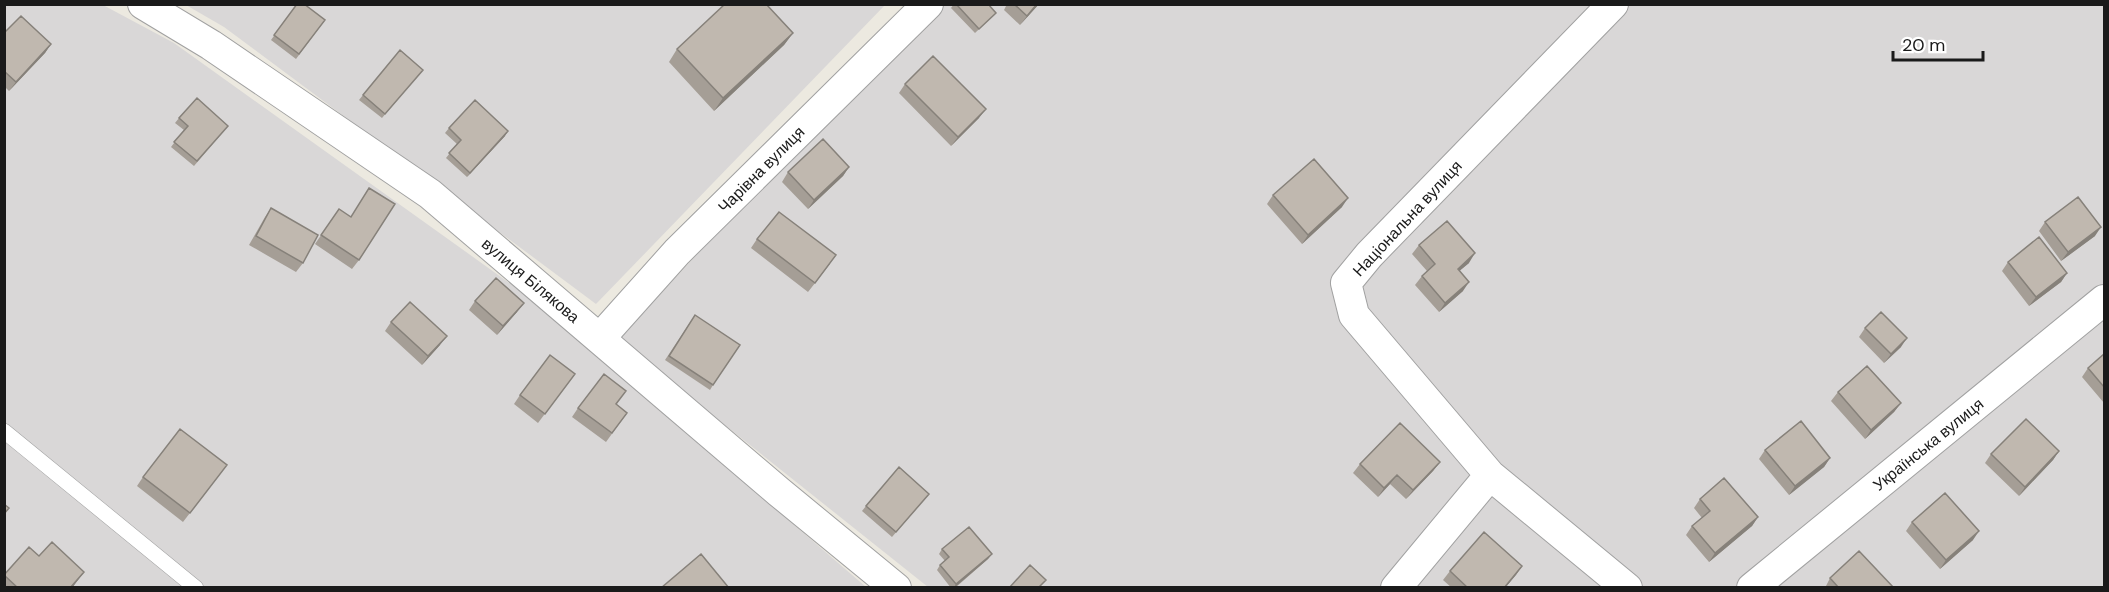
<svg xmlns="http://www.w3.org/2000/svg" width="2109" height="592" viewBox="0 0 2109 592" font-family="'DM Sans',sans-serif">
	<style>
		.residential { fill: #d9d7d7 }
		.lines { fill: none; stroke-linecap: round; stroke-linejoin: round }
		.service-casing { stroke: #a1a1a1; stroke-width: 16 }
		.minor-casing { stroke: #a1a1a1; stroke-width: 32 }
		.service { stroke: #fff; stroke-width: 15 }
		.minor { stroke: #fff; stroke-width: 30 }
		.wall { fill: #a59e96 }
		.shaded-wall { fill: #86817a }
		.building { fill: #c0b8af; stroke: #86817a; stroke-width: 1.5 }
		.labels { text-anchor: middle; stroke-width: 4.5; stroke-linejoin: round; paint-order: stroke }
		.street-label { font-size: 16px; fill: #1a1a1a; stroke: #fff }
	</style>
	<rect width="100%" height="100%" fill="#ece9e0"/>
	<!-- residential -->
	<path class="residential" d="M 4,5 L 103,5 L 174,43 L 536,302 L 866,587 L 5,587 Z
		M 186,5 L 885,5 L 596,304 L 224,27 Z
		M 927,5 L 2104,5 L 2104,587 L 928,587 L 618,340 Z"/>
	<g class="lines">
		<!-- service casing -->
		<g class="service-casing">
			<path id="service" d="M 4,431 L 196,588"/>
		</g>
		<!-- minor casing -->
		<g class="minor-casing">
			<path id="minor" d="M 143,4 L 211,45 L 430,194 L 779,492 L 896,588
				M 1613,4 L 1369,255 L 1346,283 L 1354,315 L 1490,475 L 1627,588
				M 600,338 L 677,252 L 928,4
				M 1396,588 L 1490,475
				M 1752,588 L 2104,300"/>
		</g>
		<!-- service -->
		<use href="#service" class="service"/>
		<!-- minor -->
		<use href="#minor" class="minor"/>
	</g>
	<!-- wall -->
	<path class="wall" d="M 297,4 L 325,20 L 296,59 L 271,40 Z
		M 954,4 L 988,4 L 996,13 L 992,17 L 975,33 L 951,8 Z
		M 1007,4 L 1039,4 L 1020,25 L 1004,10 Z
		M 4,33 L 51,44 L 45,53 L 9,91 L 4,86 Z
		M 793,33 L 784,45 L 714,111 L 669,62 L 677,49 Z
		M 419,74 L 382,118 L 359,100 L 363,95 Z
		M 905,84 L 979,118 L 951,146 L 899,93 Z
		M 179,118 L 224,131 L 194,166 L 171,147 L 184,130 L 175,123 Z
		M 449,128 L 505,136 L 467,177 L 446,158 L 457,144 L 445,133 Z
		M 849,167 L 843,176 L 808,209 L 782,182 L 788,172 Z
		M 1273,195 L 1342,207 L 1302,244 L 1267,204 Z
		M 271,208 L 303,263 L 296,272 L 249,245 L 265,217 Z
		M 339,209 L 359,260 L 352,269 L 315,244 Z
		M 2045,222 L 2095,236 L 2061,261 L 2039,231 Z
		M 757,239 L 830,264 L 808,292 L 751,248 Z
		M 1419,245 L 1469,263 L 1459,271 L 1463,291 L 1439,312 L 1415,285 L 1422,276 L 1427,271 L 1412,254 Z
		M 2008,262 L 2067,273 L 2061,282 L 2029,306 L 2002,271 Z
		M 475,301 L 517,312 L 497,335 L 469,310 Z
		M 695,315 L 713,385 L 710,390 L 665,360 Z
		M 391,322 L 440,345 L 422,365 L 385,331 Z
		M 1865,328 L 1901,347 L 1884,363 L 1859,337 Z
		M 2104,354 L 2104,403 L 2082,377 L 2088,368 Z
		M 568,383 L 538,423 L 514,404 L 520,395 Z
		M 1838,392 L 1901,403 L 1894,412 L 1865,439 L 1831,401 Z
		M 616,405 L 627,413 L 606,442 L 572,417 L 578,408 Z
		M 1765,450 L 1830,458 L 1824,467 L 1789,495 L 1759,459 Z
		M 2059,451 L 2053,460 L 2019,496 L 1985,463 L 1991,454 Z
		M 1440,462 L 1433,471 L 1406,499 L 1390,484 L 1378,497 L 1353,473 L 1360,464 Z
		M 220,474 L 183,522 L 137,486 L 143,477 Z
		M 929,494 L 892,537 L 862,511 L 866,506 Z
		M 1700,499 L 1758,517 L 1752,526 L 1709,562 L 1686,535 L 1692,526 L 1702,518 L 1694,508 Z
		M 1912,522 L 1973,540 L 1940,569 L 1906,531 Z
		M 942,549 L 992,554 L 988,559 L 955,588 L 951,588 L 937,570 L 940,565 L 945,561 L 939,554 Z
		M 39,556 L 84,572 L 72,588 L 4,588 L 4,574 Z
		M 1522,566 L 1505,588 L 1452,588 L 1443,580 L 1450,571 Z
		M 1830,578 L 1894,588 L 1825,588 Z"/>
	<!-- shaded-wall -->
	<path class="shaded-wall" d="M 1037,4 L 1039,4 L 1020,25 L 1027,16 Z
		M 793,33 L 784,45 L 714,111 L 723,98 Z
		M 51,44 L 45,53 L 9,91 L 16,82 Z
		M 986,109 L 979,118 L 951,146 L 958,137 Z
		M 508,131 L 505,136 L 467,177 L 470,173 Z
		M 849,167 L 843,176 L 808,209 L 814,200 Z
		M 1348,198 L 1342,207 L 1302,244 L 1308,235 Z
		M 2101,227 L 2095,236 L 2061,261 L 2068,252 Z
		M 1475,253 L 1469,263 L 1451,278 L 1458,269 Z
		M 2067,273 L 2061,282 L 2029,306 L 2036,297 Z
		M 1469,282 L 1463,291 L 1439,312 L 1445,303 Z
		M 524,303 L 517,312 L 497,335 L 503,326 Z
		M 447,336 L 440,345 L 422,365 L 428,356 Z
		M 1907,338 L 1901,347 L 1884,363 L 1891,354 Z
		M 1901,403 L 1894,412 L 1865,439 L 1871,430 Z
		M 2059,451 L 2053,460 L 2019,496 L 2025,487 Z
		M 1830,458 L 1824,467 L 1789,495 L 1795,486 Z
		M 1440,462 L 1433,471 L 1406,499 L 1413,490 Z
		M 1397,475 L 1390,484 L 1378,497 L 1384,488 Z
		M 1758,517 L 1752,526 L 1709,562 L 1715,553 Z
		M 1979,531 L 1973,540 L 1940,569 L 1946,560 Z
		M 992,554 L 988,559 L 954,588 L 956,584 Z
		M 1522,566 L 1516,575 L 1505,588 L 1504,588 Z
		M 84,572 L 77,581 L 72,588 L 70,588 Z"/>
	<!-- building -->
	<path class="building" d="M 297,4 L 304,4 L 325,20 L 299,54 L 274,35 Z
		M 725,4 L 766,4 L 793,33 L 723,98 L 677,49 Z
		M 956,4 L 988,4 L 996,13 L 979,29 Z
		M 1014,4 L 1037,4 L 1027,16 Z
		M 21,16 L 51,44 L 16,82 L 4,71 L 4,33 Z
		M 400,50 L 423,70 L 385,114 L 363,95 Z
		M 933,56 L 986,109 L 958,137 L 905,84 Z
		M 197,98 L 228,126 L 197,161 L 174,142 L 188,126 L 179,118 Z
		M 475,100 L 508,131 L 470,173 L 449,153 L 461,140 L 449,128 Z
		M 823,139 L 849,167 L 814,200 L 788,172 Z
		M 1314,159 L 1348,198 L 1308,235 L 1273,195 Z
		M 369,188 L 395,204 L 359,260 L 321,235 L 339,209 L 351,217 Z
		M 2078,197 L 2101,227 L 2068,252 L 2045,222 Z
		M 271,208 L 318,235 L 303,263 L 256,236 Z
		M 779,212 L 836,255 L 815,283 L 757,239 Z
		M 1447,221 L 1475,253 L 1458,269 L 1469,282 L 1445,303 L 1422,276 L 1435,264 L 1419,245 Z
		M 2039,237 L 2067,273 L 2036,297 L 2008,262 Z
		M 496,278 L 524,303 L 503,326 L 475,301 Z
		M 410,302 L 447,336 L 428,356 L 391,322 Z
		M 1881,312 L 1907,338 L 1891,354 L 1865,328 Z
		M 695,315 L 740,345 L 713,385 L 669,356 Z
		M 2104,354 L 2104,387 L 2088,368 Z
		M 550,355 L 575,374 L 545,414 L 520,395 Z
		M 1867,366 L 1901,403 L 1871,430 L 1838,392 Z
		M 604,374 L 626,391 L 616,404 L 627,413 L 612,433 L 578,408 Z
		M 2026,419 L 2059,451 L 2025,487 L 1991,454 Z
		M 1801,421 L 1830,458 L 1795,486 L 1765,450 Z
		M 1400,423 L 1440,462 L 1413,490 L 1397,475 L 1384,488 L 1360,464 Z
		M 180,429 L 227,465 L 190,513 L 143,477 Z
		M 899,467 L 929,494 L 896,532 L 866,506 Z
		M 1724,478 L 1758,517 L 1715,553 L 1692,526 L 1710,511 L 1700,499 Z
		M 1945,493 L 1979,531 L 1946,560 L 1912,522 Z
		M 4,504 L 9,508 L 4,514 Z
		M 969,527 L 992,554 L 956,584 L 940,565 L 949,557 L 942,549 Z
		M 1484,532 L 1522,566 L 1504,588 L 1468,588 L 1450,571 Z
		M 52,542 L 84,572 L 70,588 L 18,588 L 4,575 L 29,547 L 39,556 Z
		M 1859,551 L 1894,588 L 1839,588 L 1830,578 Z
		M 701,554 L 729,588 L 661,588 Z
		M 1030,565 L 1046,580 L 1038,588 L 1009,588 Z"/>
	<g class="labels">
		<!-- street labels -->
		<g class="street-label">
			<text transform="translate(761 169) rotate(-45)" y="6">Чарівна вулиця</text>
			<text transform="translate(1407 218) rotate(-47)" y="6">Національна вулиця</text>
			<text transform="translate(531 280) rotate(40)" y="6">вулиця Білякова</text>
			<text transform="translate(1928 444) rotate(-39)" y="6">Українська вулиця</text>
		</g>
	</g>
	<!-- border -->
	<rect width="2109" height="592" fill="none" stroke="#1a1a1a" stroke-width="12"/>
	<!-- scale -->
	<path d="M1893 51v9h90v-9" fill="none" stroke="#1a1a1a" stroke-width="3"/>
	<text x="1902" y="51" font-size="18" fill="#1a1a1a" stroke="#ffffff" stroke-width="4.5" paint-order="stroke">20 m</text>
</svg>
